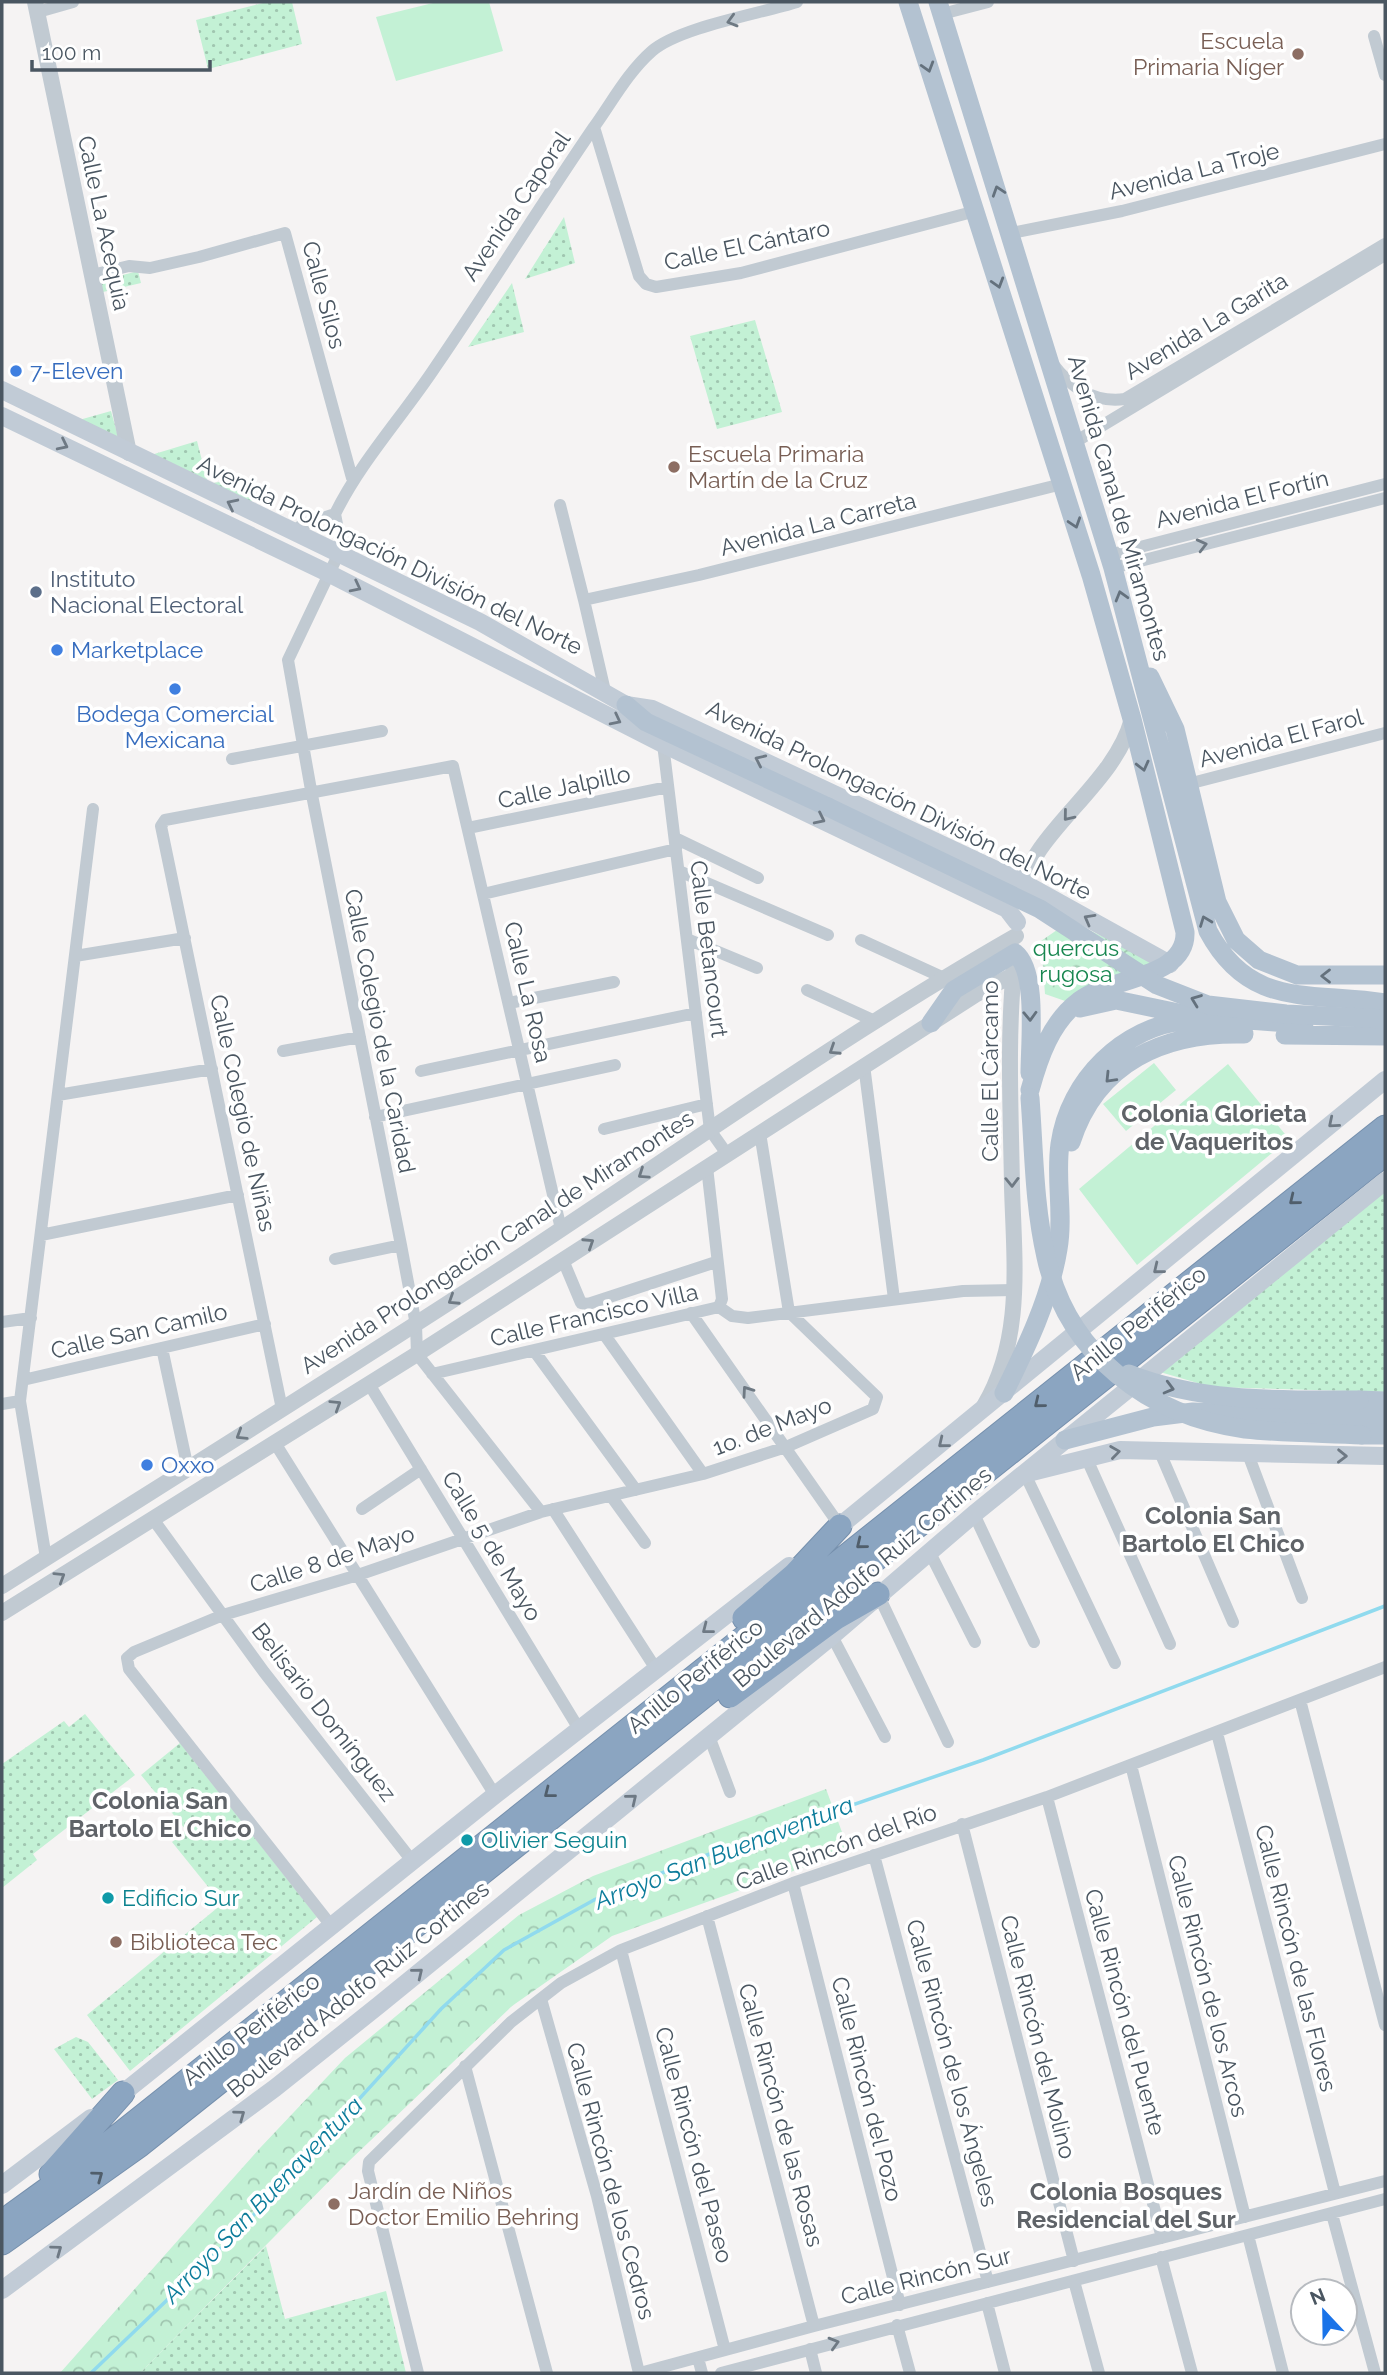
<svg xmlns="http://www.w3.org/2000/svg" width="1387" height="2375" viewBox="0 0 1387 2375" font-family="Raleway,sans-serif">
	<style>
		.green { fill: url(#green-dots) }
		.forest { fill: url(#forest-crowns) }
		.pitch { fill: #c3f1d5 }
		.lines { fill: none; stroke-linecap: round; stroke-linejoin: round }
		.stream { stroke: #90daee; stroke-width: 3.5 }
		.motorway-casing { stroke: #7690ad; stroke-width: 25 }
		.minor { stroke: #c1cad2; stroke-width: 12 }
		.tertiary { stroke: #c1cad2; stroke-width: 16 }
		.secondary { stroke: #c1cbd6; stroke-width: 18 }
		.primary { stroke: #b3c2d1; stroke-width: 19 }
		.motorway { stroke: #8ba5c1; stroke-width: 23 }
		.primary-bridge { stroke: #b3c2d1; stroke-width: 19 }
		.oneway { stroke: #6e7983 }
		.oneway2 { stroke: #64717d }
		.oneway3 { stroke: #6e7984 }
		.oneway4 { stroke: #505e6b }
		.education-dot { fill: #8d6e63; stroke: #fff; stroke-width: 2.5 }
		.shop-dot { fill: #3f7fe0; stroke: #fff; stroke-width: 2.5 }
		.service-dot { fill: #5c6f8a; stroke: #fff; stroke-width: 2.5 }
		.culture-dot { fill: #0f9aa8; stroke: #fff; stroke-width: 2.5 }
		.labels { text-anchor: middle; stroke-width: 7; stroke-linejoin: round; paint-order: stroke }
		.education-label { font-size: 23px; fill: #785e54; stroke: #fff; text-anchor: start }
		.street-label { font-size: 23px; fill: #4a5661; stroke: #fff }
		.shop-label { font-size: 23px; fill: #366cbe; stroke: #fff; text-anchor: start }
		.service-label { font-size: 23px; fill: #4e5e75; stroke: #fff; text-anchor: start }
		.park-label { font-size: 23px; fill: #17864f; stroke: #fff }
		.culture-label { font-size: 23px; fill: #0d838f; stroke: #fff; text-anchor: start }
		.neighbourhood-label { font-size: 24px; font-weight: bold; fill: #5f6368; stroke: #fff }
		.water-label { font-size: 24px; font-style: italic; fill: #0c7c9b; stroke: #fff }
	</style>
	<defs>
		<pattern id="green-dots" width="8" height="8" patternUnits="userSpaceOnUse" patternTransform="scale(1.75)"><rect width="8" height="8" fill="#c3f1d5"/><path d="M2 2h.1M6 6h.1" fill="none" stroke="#a0c6b0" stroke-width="1.8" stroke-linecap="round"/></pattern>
		<pattern id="forest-crowns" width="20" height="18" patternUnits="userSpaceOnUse" patternTransform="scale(1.75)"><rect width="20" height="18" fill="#c3f1d5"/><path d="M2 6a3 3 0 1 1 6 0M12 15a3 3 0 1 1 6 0" fill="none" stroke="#a0c6b0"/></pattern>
	</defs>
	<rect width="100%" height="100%" fill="#f5f3f3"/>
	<!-- green -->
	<path class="green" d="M 267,2 L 292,2 L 302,44 L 208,69 L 196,20 Z
		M 564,217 L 575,263 L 525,279 Z
		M 138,271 L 141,283 L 103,292 L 100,281 Z
		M 512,283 L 524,332 L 468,347 Z
		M 755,320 L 782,412 L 717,429 L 690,336 Z
		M 111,411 L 119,440 L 79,420 Z
		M 197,441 L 208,484 L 246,477 L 254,510 L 151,455 Z
		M 1385,1191 L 1385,1392 L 1211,1387 L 1160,1372 Z
		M 85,1714 L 135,1775 L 33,1854 L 37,1860 L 2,1888 L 2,1764 L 64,1721 L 69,1727 Z
		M 180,1743 L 317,1917 L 130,2071 L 87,2015 L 222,1904 L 172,1842 L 186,1830 L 141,1775 Z
		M 76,2037 L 88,2042 L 118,2080 L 92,2099 L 54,2049 Z
		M 266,2246 L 285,2319 L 386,2291 L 406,2373 L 140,2373 Z"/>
	<!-- forest -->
	<path class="forest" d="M 1070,921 L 1152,960 L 1144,969 L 1068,1002 L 1045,994 L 1041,941 Z
		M 826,1789 L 849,1851 L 612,1936 L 512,2006 L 349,2161 L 140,2373 L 60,2373 L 260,2148 L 345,2058 L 519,1915 L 593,1876 Z"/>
	<!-- pitch -->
	<path class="pitch" d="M 437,2 L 489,2 L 503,51 L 396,81 L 376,17 Z
		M 1154,1063 L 1176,1090 L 1126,1131 L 1103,1104 Z
		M 1228,1064 L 1289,1139 L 1137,1265 L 1079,1189 Z"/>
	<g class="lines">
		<!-- stream -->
		<path class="stream" d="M 91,2373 L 239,2231 L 441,2009 L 504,1950 L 594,1900 L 707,1855 L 983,1760 L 1385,1606"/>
		<!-- motorway casing -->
		<g class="motorway-casing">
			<path id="motorway" d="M 744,1618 L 794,1575 L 840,1526
				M 730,1696 L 836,1618 L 878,1594
				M 51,2174 L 123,2093
				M 2,2222 L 85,2162 L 1385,1127
				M 2,2243 L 140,2145 L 1385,1154"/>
		</g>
		<!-- minor -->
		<path class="minor" d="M 38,12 L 73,2
			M 942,14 L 988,2
			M 1374,36 L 1385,75
			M 594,127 L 639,276 L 646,284 L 656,287 L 741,273 L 976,211
			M 1011,233 L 1122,211 L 1385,144
			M 92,275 L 129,266 L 150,268 L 199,257 L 285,233 L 352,478
			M 1053,364 C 1071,388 1095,403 1125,399 L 1385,244
			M 1075,442 L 1385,255
			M 560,505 L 584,600
			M 335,514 L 341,545 L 338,555 L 288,660 L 311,790 L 401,1245 L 416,1325 L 417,1354 L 541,1512
			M 292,533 L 302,525 L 335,514 C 361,461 403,416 436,366 C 490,287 540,206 594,127 C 612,102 628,72 652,51 C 680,27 759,14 797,2
			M 1109,555 L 1385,484
			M 1113,568 L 1385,498
			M 605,691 L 584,600 L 699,575 L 1062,484
			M 663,744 L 710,1130 L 727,1154
			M 232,759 L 382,731
			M 1188,784 L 1385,733
			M 468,828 L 668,787
			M 675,838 L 758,878
			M 679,871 L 828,935
			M 483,894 L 676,849
			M 687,939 L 757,968
			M 861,940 L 944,978
			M 75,956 L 185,938
			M 807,990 L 877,1022
			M 509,1003 L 614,982
			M 283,1051 L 360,1037
			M 864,1065 L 894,1299
			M 421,1071 L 696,1013
			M 58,1095 L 212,1069
			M 375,1117 L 615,1065
			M 604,1129 L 707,1104
			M 707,1167 L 722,1299 L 719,1307
			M 41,1235 L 238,1195
			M 335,1259 L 401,1245
			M 563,1260 L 581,1303 L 588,1304 L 716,1262
			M 691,1313 L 840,1526
			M 2,1322 L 31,1318
			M 604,1334 L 703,1474
			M 162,1348 L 188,1469
			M 535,1352 L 636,1490
			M 432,1374 L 719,1307 L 732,1316 L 748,1318 L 963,1291 L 1014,1290
			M 23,1380 L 265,1324
			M 369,1384 L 579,1729
			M 2,1404 L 20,1401
			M 282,1409 L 161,826 L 165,820 L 453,766 L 561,1229
			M 275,1443 L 495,1795
			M 1159,1450 L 1233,1622
			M 1248,1454 L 1302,1598
			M 1086,1457 L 1170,1644
			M 1025,1474 L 1115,1663
			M 611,1496 L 645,1543
			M 362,1509 L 421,1469
			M 553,1509 L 656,1669
			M 974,1514 L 1034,1642
			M 153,1519 L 264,1672 L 413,1862
			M 929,1551 L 975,1642
			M 46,1558 L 20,1401 L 93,809
			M 878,1594 L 948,1742
			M 832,1636 L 885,1737
			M 1300,1700 L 1385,2025
			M 1217,1733 L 1335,2193
			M 709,1736 L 730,1792
			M 1131,1765 L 1245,2217
			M 1047,1797 L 1162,2238
			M 962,1824 L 1074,2261
			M 874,1855 L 988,2282
			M 793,1883 L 900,2305
			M 707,1916 L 814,2326
			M 333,1928 L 129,1669 L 127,1658 L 134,1652 L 223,1615 L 358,1575 L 541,1512 L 703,1474 L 786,1447 L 873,1409 L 877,1397 L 789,1312 L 760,1133
			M 621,1950 L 725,2350
			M 541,1999 L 597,2196 L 639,2373
			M 465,2066 L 547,2373
			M 1332,2214 L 1375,2373
			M 1248,2235 L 1283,2373
			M 1161,2257 L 1192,2373
			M 1074,2281 L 1099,2373
			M 987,2303 L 1005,2373
			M 897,2325 L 910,2373
			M 810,2349 L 816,2373
			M 698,2358 L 702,2373
			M 418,2373 L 368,2171 L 369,2162 L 511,2022 L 561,1983 L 621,1950 L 793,1883 L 1047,1797 L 1385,1667
			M 640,2373 L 814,2326 L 1385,2181
			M 721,2373 L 1385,2199"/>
		<!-- tertiary -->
		<path class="tertiary" d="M 35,2 L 129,453
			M 1019,894 C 1033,830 1114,786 1132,719
			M 984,1406 C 1024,1339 1014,1261 1012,1187 C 1011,1114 1007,1041 1014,968
			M 2,1586 C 179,1474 358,1363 533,1248 C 693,1142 850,1031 1016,936
			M 2,1613 L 417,1354 L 975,995 L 1013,975"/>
		<!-- secondary -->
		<path class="secondary" d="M 2,390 L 480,622 L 626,705 L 652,709 L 1022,882 L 1170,964
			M 2,416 L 330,574 L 663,744 L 1007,909 L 1017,922
			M 1028,1473 L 1120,1450 L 1385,1456
			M 830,1534 L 1385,1080
			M 113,2101 L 495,1795 L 789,1566
			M 2,2185 L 91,2118
			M 2,2290 L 275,2088 L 379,2005 L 832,1636 L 974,1514 L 1385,1181"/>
		<!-- primary -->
		<path class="primary" d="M 908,2 L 1091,575 L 1132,719 L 1185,932 C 1187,979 1109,977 1079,1001 C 1051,1022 1039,1057 1030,1090
			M 938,2 L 1113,568 L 1208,931 C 1250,1010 1311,991 1385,1003
			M 1150,677 L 1175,729 L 1217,902 L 1236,940 L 1259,960 L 1297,975 L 1385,975
			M 626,705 L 646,722 L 828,807
			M 1080,1008 L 1116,1000 L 1193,1016
			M 931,1023 L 954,990 L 1015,953 C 1038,971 1030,1043 1030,1073
			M 1285,1035 L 1385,1036
			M 1071,1142 C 1097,1061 1165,1032 1244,1034
			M 1004,1393 C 1026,1348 1050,1299 1058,1249 C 1064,1214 1055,1179 1060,1144 C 1069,1080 1123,1027 1187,1020 C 1225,1016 1266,1022 1304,1024
			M 1359,1400 L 1385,1401
			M 1362,1435 L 1385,1435
			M 1065,1440 L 1153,1417 L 1193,1412 L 1385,1419"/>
		<!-- motorway -->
		<use href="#motorway" class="motorway"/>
		<!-- primary-bridge -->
		<path class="primary-bridge" d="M 828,807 L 1040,909 L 1157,985 L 1208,1005 L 1286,1014 L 1385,1019
			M 1030,1098 C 1034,1151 1034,1205 1046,1257 C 1067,1354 1149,1416 1245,1429 C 1284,1433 1324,1433 1362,1435
			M 1129,1374 C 1204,1403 1280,1400 1359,1400"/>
	</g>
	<!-- one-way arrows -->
	<defs><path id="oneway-chevron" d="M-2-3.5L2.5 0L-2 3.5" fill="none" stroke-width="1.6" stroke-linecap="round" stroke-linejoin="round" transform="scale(1.75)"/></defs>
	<g class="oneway">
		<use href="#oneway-chevron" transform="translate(732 21) rotate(164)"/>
		<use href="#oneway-chevron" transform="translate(1202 545) rotate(-14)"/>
		<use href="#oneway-chevron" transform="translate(1068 816) rotate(129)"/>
		<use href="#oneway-chevron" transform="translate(834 1050) rotate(147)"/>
		<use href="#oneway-chevron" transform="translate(643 1174) rotate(146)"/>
		<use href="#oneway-chevron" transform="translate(1012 1182) rotate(89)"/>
		<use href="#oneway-chevron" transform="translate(589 1243) rotate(-33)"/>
		<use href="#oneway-chevron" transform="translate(453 1300) rotate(147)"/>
		<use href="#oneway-chevron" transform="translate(747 1391) rotate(-125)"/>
		<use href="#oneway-chevron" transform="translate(336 1405) rotate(-32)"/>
		<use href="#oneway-chevron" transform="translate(241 1435) rotate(148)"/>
		<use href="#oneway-chevron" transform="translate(60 1577) rotate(-32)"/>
		<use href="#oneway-chevron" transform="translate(834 2343) rotate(-16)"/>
	</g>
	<g class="oneway2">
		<use href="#oneway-chevron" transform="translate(928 67) rotate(73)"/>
		<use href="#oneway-chevron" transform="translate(998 191) rotate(-108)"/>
		<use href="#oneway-chevron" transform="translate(998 283) rotate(73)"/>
		<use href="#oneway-chevron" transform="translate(1075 523) rotate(72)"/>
		<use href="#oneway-chevron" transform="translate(1121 596) rotate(-106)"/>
		<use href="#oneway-chevron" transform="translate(1143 766) rotate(76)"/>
		<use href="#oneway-chevron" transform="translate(1205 921) rotate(-111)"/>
		<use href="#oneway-chevron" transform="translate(1326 976) rotate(-180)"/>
		<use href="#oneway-chevron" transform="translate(1196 1000) rotate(-159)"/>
		<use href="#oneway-chevron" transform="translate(1030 1016) rotate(88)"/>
		<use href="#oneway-chevron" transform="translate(1110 1078) rotate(134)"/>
		<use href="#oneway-chevron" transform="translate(1169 1388) rotate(15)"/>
	</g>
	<g class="oneway3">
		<use href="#oneway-chevron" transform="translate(63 445) rotate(26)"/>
		<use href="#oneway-chevron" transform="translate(232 504) rotate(-154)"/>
		<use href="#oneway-chevron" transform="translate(356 587) rotate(27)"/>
		<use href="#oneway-chevron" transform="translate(616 720) rotate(27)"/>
		<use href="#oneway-chevron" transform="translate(760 760) rotate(-155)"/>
		<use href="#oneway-chevron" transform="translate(820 819) rotate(26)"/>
		<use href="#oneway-chevron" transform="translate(1089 919) rotate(-151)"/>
		<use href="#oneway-chevron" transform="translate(1333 1123) rotate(140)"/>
		<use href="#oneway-chevron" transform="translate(1158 1269) rotate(141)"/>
		<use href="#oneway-chevron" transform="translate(943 1443) rotate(141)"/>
		<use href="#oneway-chevron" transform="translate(1115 1452) rotate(-8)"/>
		<use href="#oneway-chevron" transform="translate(1342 1456) rotate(1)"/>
		<use href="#oneway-chevron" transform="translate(707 1629) rotate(142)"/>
		<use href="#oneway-chevron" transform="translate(632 1799) rotate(-39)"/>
		<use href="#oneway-chevron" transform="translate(418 1973) rotate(-39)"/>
		<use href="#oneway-chevron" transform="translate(240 2115) rotate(-36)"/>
		<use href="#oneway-chevron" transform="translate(57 2250) rotate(-36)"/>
	</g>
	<g class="oneway4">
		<use href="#oneway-chevron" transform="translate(1294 1200) rotate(141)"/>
		<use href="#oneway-chevron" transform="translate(1039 1403) rotate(141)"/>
		<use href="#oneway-chevron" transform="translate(861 1544) rotate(141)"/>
		<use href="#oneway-chevron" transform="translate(549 1793) rotate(142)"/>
		<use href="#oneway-chevron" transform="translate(98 2176) rotate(-36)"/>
	</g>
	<!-- markers -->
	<g class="education-dot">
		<circle cx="1298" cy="54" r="7"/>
		<circle cx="674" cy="467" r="7"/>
		<circle cx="116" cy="1942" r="7"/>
		<circle cx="334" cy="2204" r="7"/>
	</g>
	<g class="shop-dot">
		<circle cx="16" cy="371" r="7"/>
		<circle cx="57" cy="650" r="7"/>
		<circle cx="175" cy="689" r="7"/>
		<circle cx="147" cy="1465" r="7"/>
	</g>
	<circle class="service-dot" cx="36" cy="592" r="7"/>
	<g class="culture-dot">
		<circle cx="467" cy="1840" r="7"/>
		<circle cx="108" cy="1898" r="7"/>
	</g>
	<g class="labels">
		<!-- education labels -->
		<g class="education-label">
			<text x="1284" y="49" text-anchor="end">Escuela<tspan x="1284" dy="26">Primaria Níger</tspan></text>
			<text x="688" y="462">Escuela Primaria<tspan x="688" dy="26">Martín de la Cruz</tspan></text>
			<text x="130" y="1950">Biblioteca Tec</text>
			<text x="348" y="2199">Jardín de Niños<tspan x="348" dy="26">Doctor Emilio Behring</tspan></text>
		</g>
		<!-- street labels -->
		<g class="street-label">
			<text transform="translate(1194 171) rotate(-14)" y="8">Avenida La Troje</text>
			<text transform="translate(516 206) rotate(-56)" y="8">Avenida Caporal</text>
			<text transform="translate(104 223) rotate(78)" y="8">Calle La Acequia</text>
			<text transform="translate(747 245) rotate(-12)" y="8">Calle El Cántaro</text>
			<text transform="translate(324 295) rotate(75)" y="8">Calle Silos</text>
			<text transform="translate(1206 326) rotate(-31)" y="8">Avenida La Garita</text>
			<text transform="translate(1242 499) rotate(-14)" y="8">Avenida El Fortín</text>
			<text transform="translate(1119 508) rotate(74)" y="8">Avenida Canal de Miramontes</text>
			<text transform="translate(818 524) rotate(-14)" y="8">Avenida La Carreta</text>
			<text transform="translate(390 555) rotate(26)" y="8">Avenida Prolongación División del Norte</text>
			<text transform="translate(1281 738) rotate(-15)" y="8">Avenida El Farol</text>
			<text transform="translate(564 787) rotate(-12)" y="8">Calle Jalpillo</text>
			<text transform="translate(899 800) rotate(26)" y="8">Avenida Prolongación División del Norte</text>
			<text transform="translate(709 949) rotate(83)" y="8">Calle Betancourt</text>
			<text transform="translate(528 992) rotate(77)" y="8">Calle La Rosa</text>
			<text transform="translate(380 1031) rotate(79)" y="8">Calle Colegio de la Caridad</text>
			<text transform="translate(990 1071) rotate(-90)" y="8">Calle El Cárcamo</text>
			<text transform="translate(243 1113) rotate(78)" y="8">Calle Colegio de Niñas</text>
			<text transform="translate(497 1242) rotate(-33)" y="8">Avenida Prolongación Canal de Miramontes</text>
			<text transform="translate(594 1315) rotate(-13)" y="8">Calle Francisco Villa</text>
			<text transform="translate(1138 1323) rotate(-39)" y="8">Anillo Periférico</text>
			<text transform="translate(139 1331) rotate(-13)" y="8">Calle San Camilo</text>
			<text transform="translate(772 1426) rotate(-21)" y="8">1o. de Mayo</text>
			<text transform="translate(492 1546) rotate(59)" y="8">Calle 5 de Mayo</text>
			<text transform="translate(332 1559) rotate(-18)" y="8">Calle 8 de Mayo</text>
			<text transform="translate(862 1577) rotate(-40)" y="8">Boulevard Adolfo Ruiz Cortines</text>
			<text transform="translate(695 1676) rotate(-39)" y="8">Anillo Periférico</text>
			<text transform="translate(324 1712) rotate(52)" y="8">Belisario Domínguez</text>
			<text transform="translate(836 1847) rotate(-20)" y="8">Calle Rincón del Río</text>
			<text transform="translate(1296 1958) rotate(76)" y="8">Calle Rincón de las Flores</text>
			<text transform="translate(1208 1986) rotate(76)" y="8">Calle Rincón de los Arcos</text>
			<text transform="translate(358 1989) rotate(-39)" y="8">Boulevard Adolfo Ruiz Cortines</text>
			<text transform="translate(1125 2012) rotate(75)" y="8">Calle Rincón del Puente</text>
			<text transform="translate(251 2029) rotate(-38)" y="8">Anillo Periférico</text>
			<text transform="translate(1038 2037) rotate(76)" y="8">Calle Rincón del Molino</text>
			<text transform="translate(952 2063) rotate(75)" y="8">Calle Rincón de los Ángeles</text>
			<text transform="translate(867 2089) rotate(76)" y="8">Calle Rincón del Pozo</text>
			<text transform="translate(781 2115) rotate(75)" y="8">Calle Rincón de las Rosas</text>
			<text transform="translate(694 2145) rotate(75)" y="8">Calle Rincón del Paseo</text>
			<text transform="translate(611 2181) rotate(75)" y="8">Calle Rincón de los Cedros</text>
			<text transform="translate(926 2276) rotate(-14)" y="8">Calle Rincón Sur</text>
		</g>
		<!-- shop labels -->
		<g class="shop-label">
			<text x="30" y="379">7-Eleven</text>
			<text x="71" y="658">Marketplace</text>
			<text x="175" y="722" text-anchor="middle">Bodega Comercial<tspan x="175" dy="26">Mexicana</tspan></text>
			<text x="161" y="1473">Oxxo</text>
		</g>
		<!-- service labels -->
		<g class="service-label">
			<text x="50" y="587">Instituto<tspan x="50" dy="26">Nacional Electoral</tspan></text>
		</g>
		<!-- park labels -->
		<g class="park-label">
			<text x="1076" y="956">quercus<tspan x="1076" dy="26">rugosa</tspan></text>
		</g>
		<!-- culture labels -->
		<g class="culture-label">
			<text x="481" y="1848">Olivier Seguin</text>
			<text x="122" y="1906">Edificio Sur</text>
		</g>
		<!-- neighbourhood labels -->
		<g class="neighbourhood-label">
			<text x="1214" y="1122">Colonia Glorieta<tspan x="1214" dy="28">de Vaqueritos</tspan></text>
			<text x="1213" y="1524">Colonia San<tspan x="1213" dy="28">Bartolo El Chico</tspan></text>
			<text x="160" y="1809">Colonia San<tspan x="160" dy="28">Bartolo El Chico</tspan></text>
			<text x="1126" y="2200">Colonia Bosques<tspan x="1126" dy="28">Residencial del Sur</tspan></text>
		</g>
		<!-- water labels -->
		<g class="water-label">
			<text transform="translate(724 1853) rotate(-21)" y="8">Arroyo San Buenaventura</text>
			<text transform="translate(263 2200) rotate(-46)" y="8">Arroyo San Buenaventura</text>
		</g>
	</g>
	<!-- border -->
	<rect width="1387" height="2375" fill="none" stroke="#4a5661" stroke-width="7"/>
	<!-- north arrow -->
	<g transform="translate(1324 2312) rotate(338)"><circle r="33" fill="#ffffff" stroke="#b7bbc0" stroke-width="2"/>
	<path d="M0-5L12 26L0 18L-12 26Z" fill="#1a73e8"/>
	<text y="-10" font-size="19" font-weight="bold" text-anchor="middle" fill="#4a5661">N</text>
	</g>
	<!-- scale -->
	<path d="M32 60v10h178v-10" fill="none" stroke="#4a5661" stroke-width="3.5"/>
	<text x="42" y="60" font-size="21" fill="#4a5661" stroke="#ffffff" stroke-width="5" paint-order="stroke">100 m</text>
</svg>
